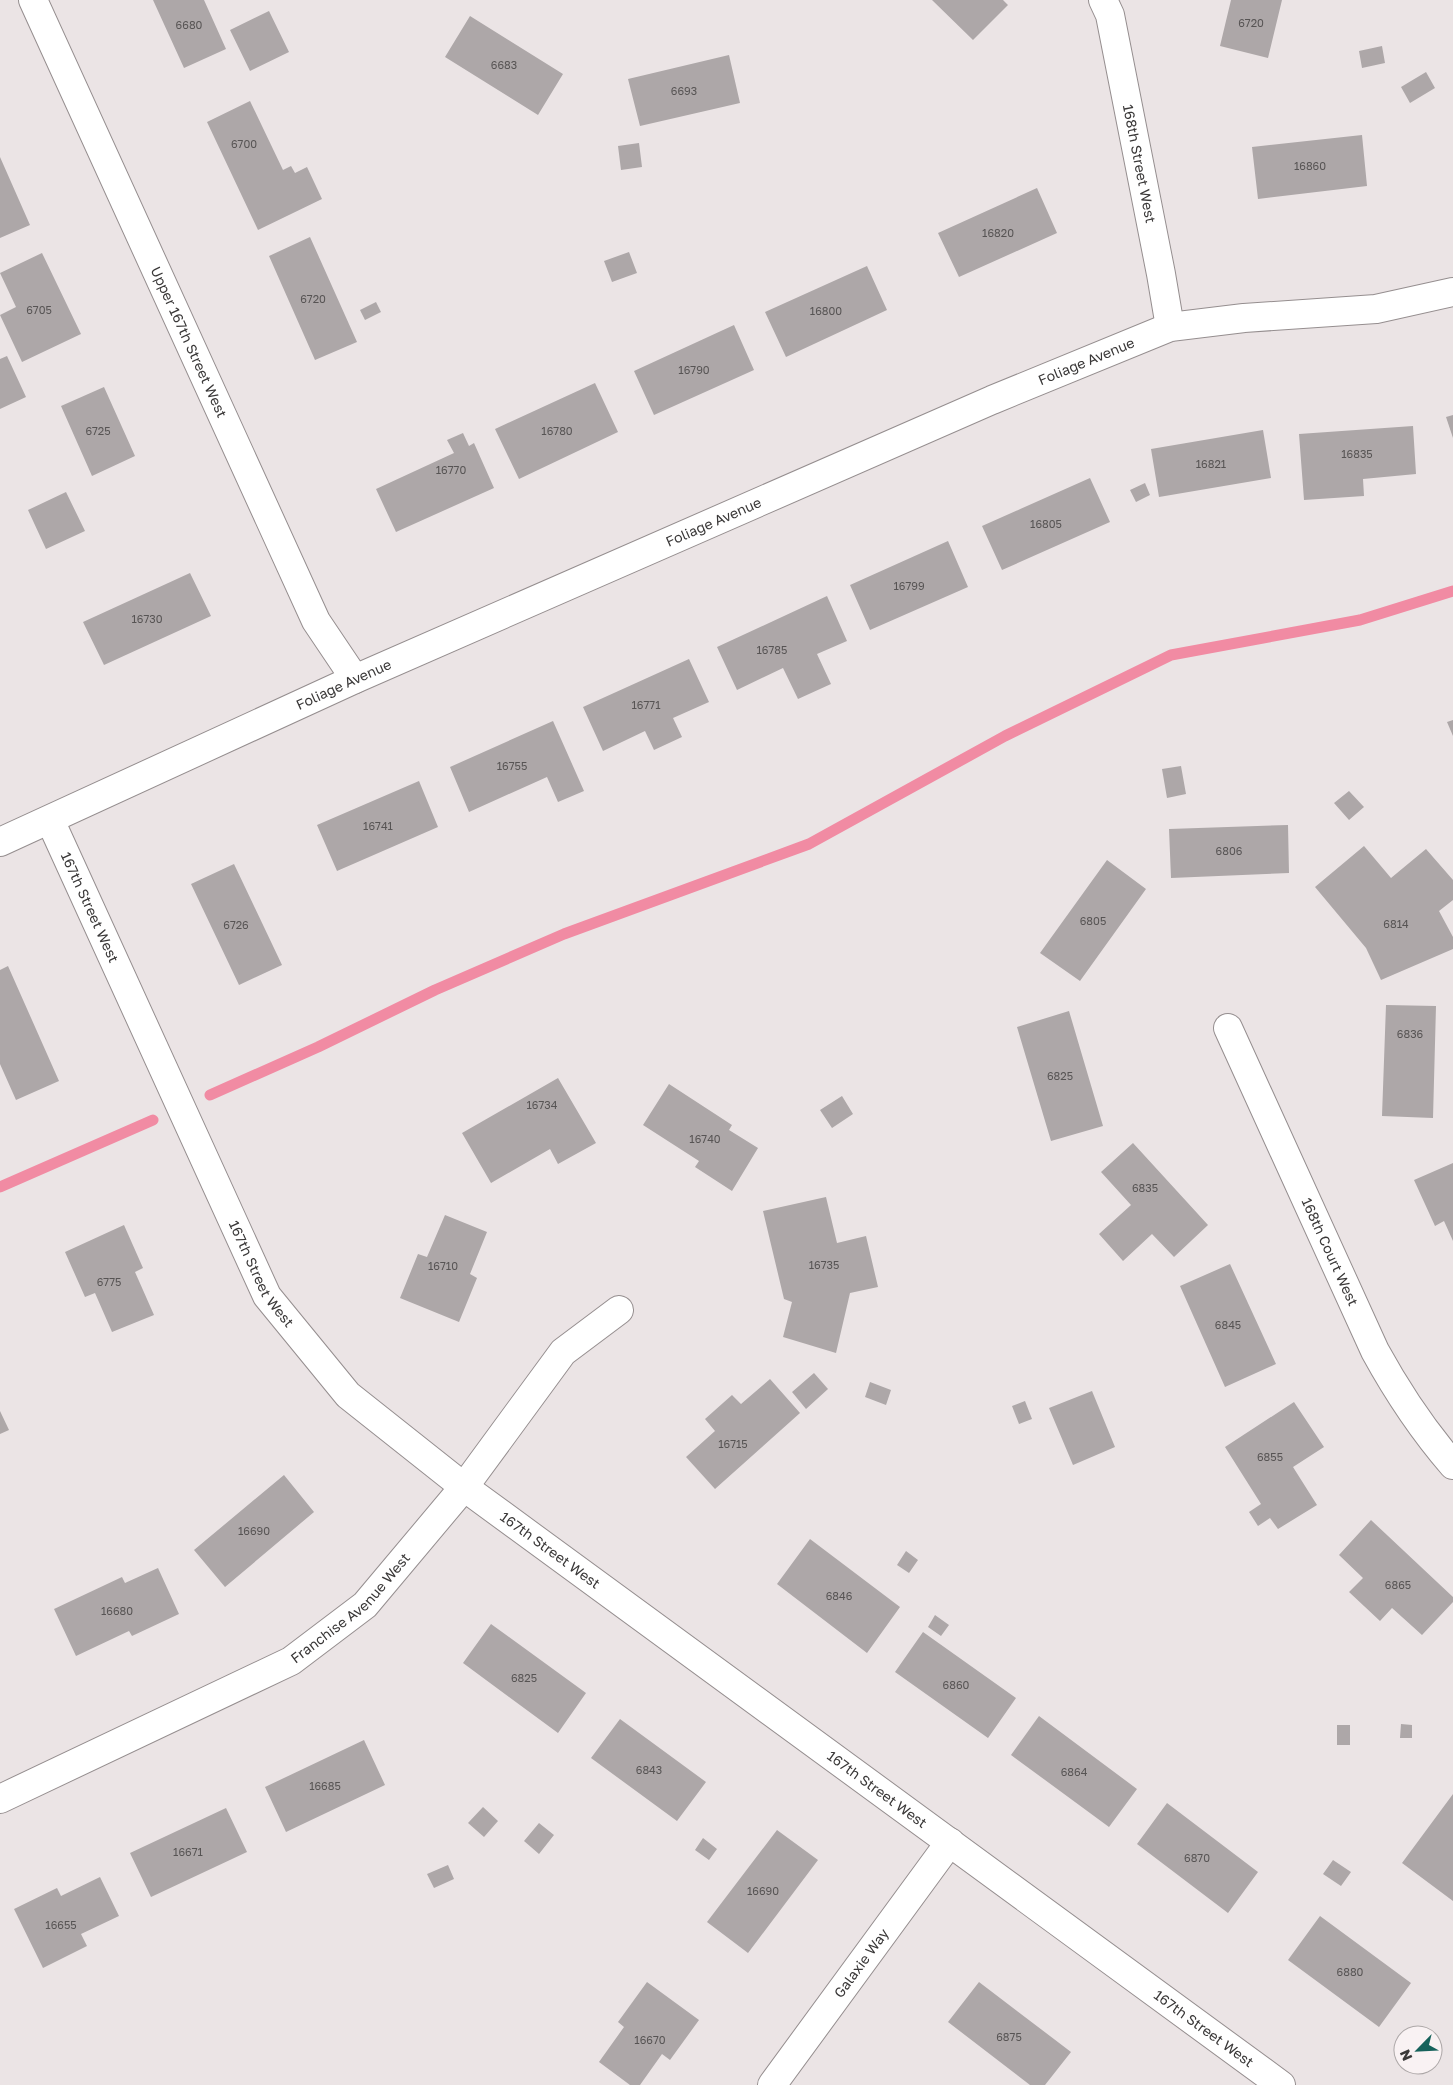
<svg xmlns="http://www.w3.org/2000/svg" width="1453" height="2085" viewBox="0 0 1453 2085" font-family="'Golos Text',sans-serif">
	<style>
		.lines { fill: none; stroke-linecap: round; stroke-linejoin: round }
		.stream { stroke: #f18ba3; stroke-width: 11 }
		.building { fill: #ada7a8 }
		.minor-casing { stroke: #958e8f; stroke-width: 30 }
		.minor { stroke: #fff; stroke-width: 28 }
		.labels { text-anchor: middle; stroke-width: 4; stroke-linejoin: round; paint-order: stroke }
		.number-label { font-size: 11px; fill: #575454 }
		.street-label { font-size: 14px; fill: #3a3838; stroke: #f9f2f3 }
	</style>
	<rect width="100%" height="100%" fill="#ebe4e5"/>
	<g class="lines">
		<!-- stream -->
		<path class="stream" d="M 210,1095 L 318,1047 L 435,990 L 564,934 L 809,844 L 1005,736 L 1171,655 L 1360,620 L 1453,591
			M 0,1187 L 153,1120"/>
	</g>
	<!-- building -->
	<path class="building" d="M 153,0 L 204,0 L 226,49 L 184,68 Z
		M 932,0 L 1003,0 L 1008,5 L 973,40 Z
		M 1231,0 L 1282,0 L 1268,58 L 1220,46 Z
		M 269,11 L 289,52 L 250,71 L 230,30 Z
		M 470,16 L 563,74 L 538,115 L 445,57 Z
		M 1382,46 L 1385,63 L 1362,68 L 1359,51 Z
		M 729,55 L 740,103 L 640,126 L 628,79 Z
		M 1426,72 L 1435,88 L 1410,103 L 1401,87 Z
		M 250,101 L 283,170 L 291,166 L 295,173 L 307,167 L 322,199 L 258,230 L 207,122 Z
		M 1362,135 L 1367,186 L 1258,199 L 1252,147 Z
		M 639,143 L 642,167 L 621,170 L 618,146 Z
		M 0,157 L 30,225 L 0,238 Z
		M 1037,188 L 1057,233 L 959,277 L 938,233 Z
		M 310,237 L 357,342 L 315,360 L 269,256 Z
		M 629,252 L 637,273 L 612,282 L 604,261 Z
		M 42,253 L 81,334 L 22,362 L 0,315 L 16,307 L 0,273 Z
		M 867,266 L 887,310 L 786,357 L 765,312 Z
		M 376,302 L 381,312 L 365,320 L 360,310 Z
		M 734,325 L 754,370 L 654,415 L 634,371 Z
		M 7,356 L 26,397 L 0,409 L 0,359 Z
		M 595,383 L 618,432 L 519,479 L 495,429 Z
		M 104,387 L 135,456 L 92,476 L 61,406 Z
		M 1453,415 L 1453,438 L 1446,417 Z
		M 1413,426 L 1416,474 L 1363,479 L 1364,496 L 1304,500 L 1299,434 Z
		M 1263,430 L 1271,478 L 1159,497 L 1151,449 Z
		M 463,433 L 469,446 L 474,443 L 494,488 L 396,532 L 376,489 L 454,453 L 447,440 Z
		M 1090,478 L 1110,522 L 1002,570 L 982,526 Z
		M 1145,483 L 1150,495 L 1136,502 L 1130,490 Z
		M 66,492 L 85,531 L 46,549 L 28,510 Z
		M 948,541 L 968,587 L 870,630 L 850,585 Z
		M 190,573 L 211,616 L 104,665 L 83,622 Z
		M 827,596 L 847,641 L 817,654 L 831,684 L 798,699 L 783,668 L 737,690 L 717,647 Z
		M 689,659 L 709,702 L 673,718 L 682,737 L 654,750 L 645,731 L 603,751 L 583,707 Z
		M 1453,720 L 1453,736 L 1447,722 Z
		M 553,721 L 584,791 L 558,802 L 547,777 L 469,812 L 450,767 Z
		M 1181,766 L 1186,794 L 1167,798 L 1162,769 Z
		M 419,781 L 438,827 L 337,871 L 317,825 Z
		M 1349,791 L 1364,807 L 1349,820 L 1334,803 Z
		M 1288,825 L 1289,873 L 1171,878 L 1169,829 Z
		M 1364,846 L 1391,878 L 1426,849 L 1453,880 L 1453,900 L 1439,911 L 1453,937 L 1453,949 L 1381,980 L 1366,948 L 1315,887 Z
		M 1107,860 L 1146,889 L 1080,981 L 1040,953 Z
		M 234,864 L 282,965 L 239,985 L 191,884 Z
		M 8,966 L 59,1081 L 16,1100 L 0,1064 L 0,970 Z
		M 1386,1005 L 1436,1006 L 1433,1118 L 1382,1116 Z
		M 1069,1011 L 1103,1126 L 1051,1141 L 1017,1027 Z
		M 558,1078 L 596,1143 L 558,1164 L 550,1149 L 491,1183 L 462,1133 Z
		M 669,1084 L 732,1125 L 729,1130 L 758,1148 L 732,1191 L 695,1167 L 699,1161 L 643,1125 Z
		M 842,1096 L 853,1114 L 832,1128 L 820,1110 Z
		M 1133,1143 L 1208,1225 L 1174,1257 L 1152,1234 L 1123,1261 L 1099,1234 L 1131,1205 L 1101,1172 Z
		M 1453,1163 L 1453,1241 L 1444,1221 L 1435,1226 L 1414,1180 Z
		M 826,1197 L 837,1243 L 866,1236 L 878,1287 L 850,1293 L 836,1353 L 783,1337 L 792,1302 L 784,1299 L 763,1211 Z
		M 445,1215 L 487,1232 L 470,1274 L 477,1278 L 459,1322 L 400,1298 L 418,1254 L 427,1257 Z
		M 124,1225 L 143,1268 L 135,1272 L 154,1315 L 112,1332 L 95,1293 L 85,1297 L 65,1252 Z
		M 1230,1264 L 1276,1364 L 1225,1387 L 1180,1286 Z
		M 814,1373 L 828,1389 L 806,1409 L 792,1392 Z
		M 770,1379 L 800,1413 L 715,1489 L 686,1457 L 715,1431 L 705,1419 L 732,1395 L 741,1404 Z
		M 870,1382 L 891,1390 L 886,1405 L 865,1397 Z
		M 1092,1391 L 1115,1447 L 1073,1465 L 1049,1408 Z
		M 1025,1401 L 1032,1419 L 1019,1424 L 1012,1406 Z
		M 1294,1402 L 1324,1447 L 1293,1467 L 1317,1505 L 1278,1529 L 1270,1518 L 1258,1526 L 1249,1512 L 1261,1504 L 1225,1447 Z
		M 0,1411 L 9,1430 L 0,1434 Z
		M 284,1475 L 314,1512 L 225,1587 L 194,1550 Z
		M 1371,1520 L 1453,1597 L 1453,1602 L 1422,1635 L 1392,1608 L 1380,1621 L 1349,1592 L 1363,1578 L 1339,1555 Z
		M 810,1539 L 900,1607 L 867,1653 L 777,1584 Z
		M 906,1551 L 918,1560 L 909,1573 L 897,1565 Z
		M 158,1568 L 179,1614 L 132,1636 L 129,1631 L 76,1656 L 54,1609 L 122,1577 L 125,1583 Z
		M 935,1615 L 949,1625 L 941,1636 L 928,1627 Z
		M 491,1624 L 586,1693 L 558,1733 L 463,1663 Z
		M 923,1632 L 1016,1698 L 988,1738 L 895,1672 Z
		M 1039,1716 L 1137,1789 L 1109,1827 L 1011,1755 Z
		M 620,1719 L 706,1782 L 677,1821 L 591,1758 Z
		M 1401,1724 L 1412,1725 L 1412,1738 L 1400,1738 Z
		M 1337,1725 L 1350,1725 L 1350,1745 L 1337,1745 Z
		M 364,1740 L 385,1785 L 286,1832 L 265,1787 Z
		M 1453,1794 L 1453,1901 L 1402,1863 Z
		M 1167,1803 L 1258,1872 L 1228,1913 L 1137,1844 Z
		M 483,1807 L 498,1821 L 484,1837 L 468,1823 Z
		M 226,1808 L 247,1852 L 151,1897 L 130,1853 Z
		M 539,1823 L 554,1835 L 539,1854 L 524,1841 Z
		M 777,1830 L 818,1860 L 748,1953 L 707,1922 Z
		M 703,1838 L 717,1849 L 709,1860 L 695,1850 Z
		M 1333,1860 L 1351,1872 L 1341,1886 L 1323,1874 Z
		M 448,1865 L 454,1879 L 434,1888 L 427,1874 Z
		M 100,1877 L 119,1916 L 81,1934 L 87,1946 L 43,1968 L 14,1909 L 57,1888 L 61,1896 Z
		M 1320,1916 L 1411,1983 L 1379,2027 L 1288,1960 Z
		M 647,1982 L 699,2020 L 670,2060 L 662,2054 L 640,2085 L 630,2085 L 599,2062 L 624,2027 L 618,2022 Z
		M 979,1982 L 1071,2052 L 1045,2085 L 1030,2085 L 948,2022 Z"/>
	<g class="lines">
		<!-- minor casing -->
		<g class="minor-casing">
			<g id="minor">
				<path id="s1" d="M 33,0 L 316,621 L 355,679"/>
				<path id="s2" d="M 1103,0 L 1110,15 L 1161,274 L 1170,327"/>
				<path id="s3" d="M 50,820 L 267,1296 L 348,1395 L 464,1487 L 1281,2085"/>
				<path id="s4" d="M 0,842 L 355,679 L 992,400 L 1170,327 L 1244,318 L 1376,309 L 1453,292"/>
				<path id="s5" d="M 1228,1028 L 1375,1351 C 1398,1393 1421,1428 1453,1465"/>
				<path id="s6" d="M 0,1799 L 291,1661 L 365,1605 L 464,1487 L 563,1352 L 619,1310"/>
				<path id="s7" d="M 772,2085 L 950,1842"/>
			</g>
		</g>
		<!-- minor -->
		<use href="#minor" class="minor"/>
	</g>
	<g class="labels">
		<!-- number labels -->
		<g class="number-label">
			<text x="1251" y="27">6720</text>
			<text x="189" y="29">6680</text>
			<text x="504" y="69">6683</text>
			<text x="684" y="95">6693</text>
			<text x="244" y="148">6700</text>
			<text x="1310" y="170">16860</text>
			<text x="998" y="237">16820</text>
			<text x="313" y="303">6720</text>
			<text x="39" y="314">6705</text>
			<text x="826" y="315">16800</text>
			<text x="694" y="374">16790</text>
			<text x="98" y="435">6725</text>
			<text x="557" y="435">16780</text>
			<text x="1357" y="458">16835</text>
			<text x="1211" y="468">16821</text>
			<text x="451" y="474">16770</text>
			<text x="1046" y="528">16805</text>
			<text x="909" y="590">16799</text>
			<text x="147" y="623">16730</text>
			<text x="772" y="654">16785</text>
			<text x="646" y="709">16771</text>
			<text x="512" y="770">16755</text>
			<text x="378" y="830">16741</text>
			<text x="1229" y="855">6806</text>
			<text x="1093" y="925">6805</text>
			<text x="1396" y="928">6814</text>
			<text x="236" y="929">6726</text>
			<text x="1410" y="1038">6836</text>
			<text x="1060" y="1080">6825</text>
			<text x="542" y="1109">16734</text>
			<text x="705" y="1143">16740</text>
			<text x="1145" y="1192">6835</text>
			<text x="824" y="1269">16735</text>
			<text x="443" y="1270">16710</text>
			<text x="109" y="1286">6775</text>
			<text x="1228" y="1329">6845</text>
			<text x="733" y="1448">16715</text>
			<text x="1270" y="1461">6855</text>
			<text x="254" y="1535">16690</text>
			<text x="1398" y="1589">6865</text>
			<text x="839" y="1600">6846</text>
			<text x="117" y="1615">16680</text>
			<text x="524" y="1682">6825</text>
			<text x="956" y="1689">6860</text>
			<text x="649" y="1774">6843</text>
			<text x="1074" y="1776">6864</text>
			<text x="325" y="1790">16685</text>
			<text x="188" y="1856">16671</text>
			<text x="1197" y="1862">6870</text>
			<text x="763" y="1895">16690</text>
			<text x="61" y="1929">16655</text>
			<text x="1350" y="1976">6880</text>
			<text x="1009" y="2041">6875</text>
			<text x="650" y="2044">16670</text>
		</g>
		<!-- street labels -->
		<g class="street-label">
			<text dy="5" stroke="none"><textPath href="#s2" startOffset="168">168th Street West</textPath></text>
			<text dy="5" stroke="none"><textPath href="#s1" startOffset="376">Upper 167th Street West</textPath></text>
			<text dy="5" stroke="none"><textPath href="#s4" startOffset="1188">Foliage Avenue</textPath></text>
			<text dy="5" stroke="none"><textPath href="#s4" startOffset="782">Foliage Avenue</textPath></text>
			<text dy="5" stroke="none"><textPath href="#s4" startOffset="378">Foliage Avenue</textPath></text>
			<text dy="5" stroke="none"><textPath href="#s3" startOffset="96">167th Street West</textPath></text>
			<text dy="5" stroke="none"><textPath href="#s5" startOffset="246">168th Court West</textPath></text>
			<text dy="5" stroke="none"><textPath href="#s3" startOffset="501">167th Street West</textPath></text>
			<text dy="5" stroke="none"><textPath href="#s3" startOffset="906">167th Street West</textPath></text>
			<text dy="5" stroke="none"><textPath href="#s6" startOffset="402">Franchise Avenue West</textPath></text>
			<text dy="5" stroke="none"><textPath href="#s3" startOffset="1311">167th Street West</textPath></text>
			<text dy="5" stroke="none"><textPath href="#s7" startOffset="151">Galaxie Way</textPath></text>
			<text dy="5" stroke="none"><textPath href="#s3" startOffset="1716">167th Street West</textPath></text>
		</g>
	</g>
	<!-- north arrow -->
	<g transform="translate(1418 2050) rotate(246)"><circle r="24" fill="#f9f2f3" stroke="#ada8a8"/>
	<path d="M0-4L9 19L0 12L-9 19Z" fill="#16625b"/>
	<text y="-8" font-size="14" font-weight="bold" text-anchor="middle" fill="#3a3838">N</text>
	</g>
</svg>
